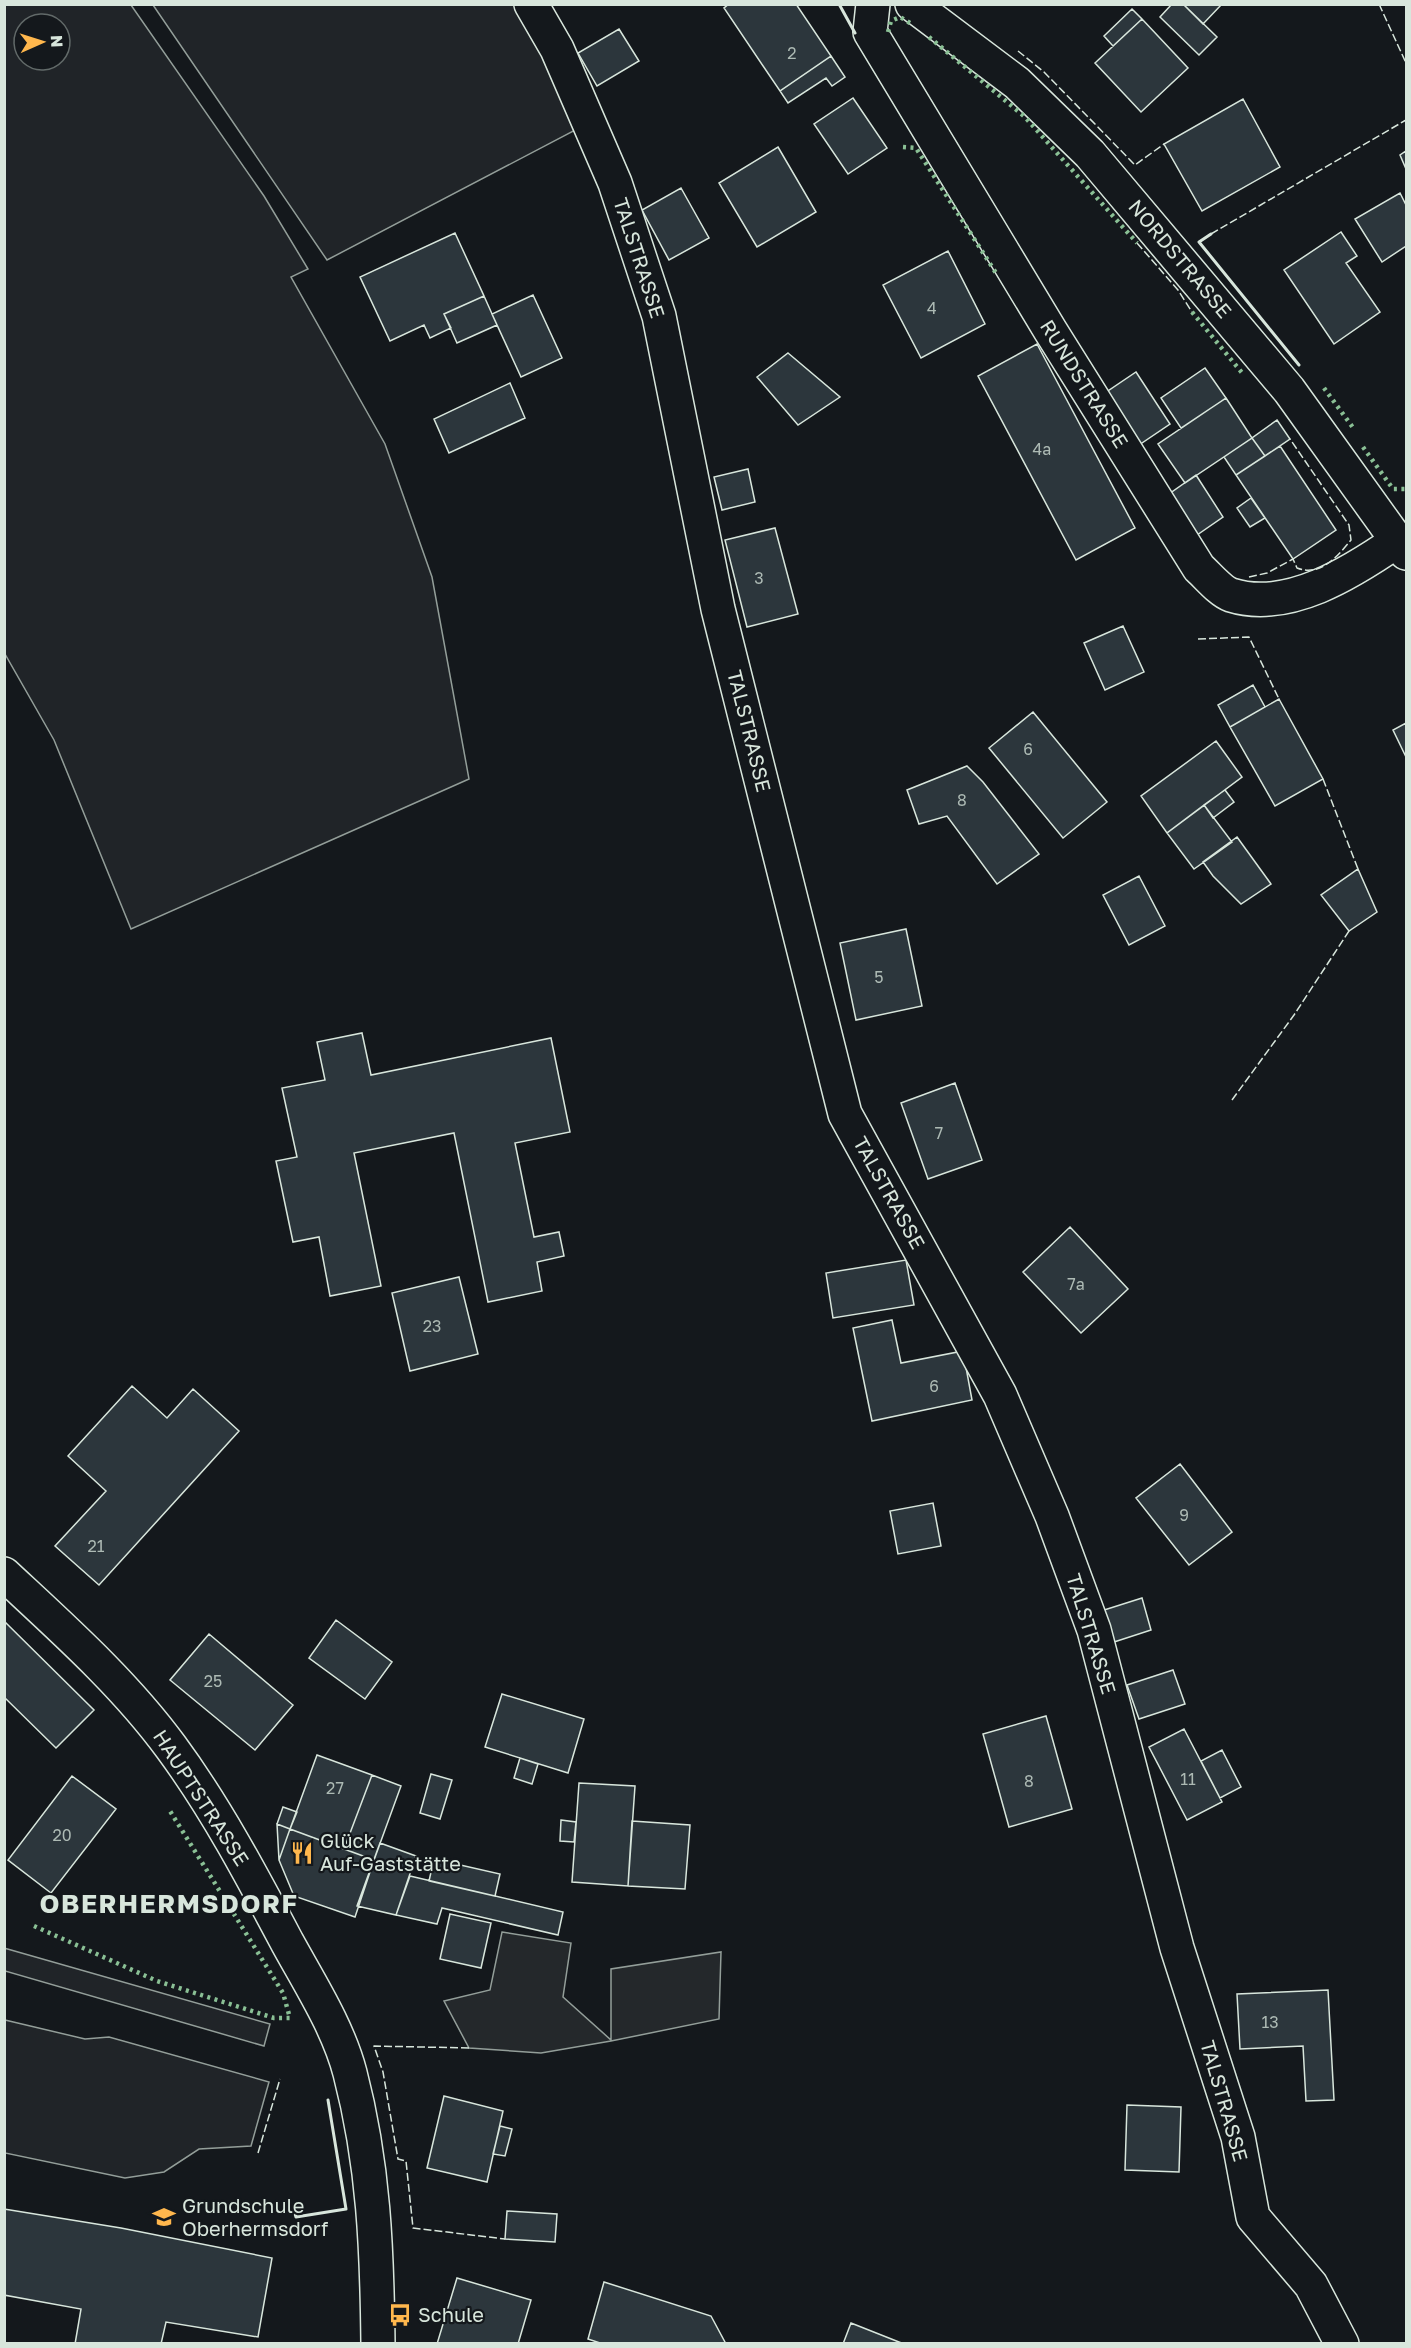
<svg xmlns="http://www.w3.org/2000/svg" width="1411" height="2348" viewBox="0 0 1411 2348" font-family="'Golos Text',sans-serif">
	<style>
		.green { fill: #202428; stroke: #939e99; stroke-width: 1.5; fill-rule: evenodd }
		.parking { fill: #24282b; stroke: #939e99; stroke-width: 1.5 }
		.building { fill: #2c363c; stroke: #d8e6dc; stroke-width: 1.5 }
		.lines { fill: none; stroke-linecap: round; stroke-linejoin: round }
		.street-casing { stroke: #d8e6dc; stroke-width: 36 }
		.secondary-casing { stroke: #d8e6dc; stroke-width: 36 }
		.street { stroke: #14181c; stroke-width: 33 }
		.secondary { stroke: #14181c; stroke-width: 33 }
		.hedge { stroke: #8ac095; stroke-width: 4.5; stroke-dasharray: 3 4.5; stroke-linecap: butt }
		.fence { stroke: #d8e6dc; stroke-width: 1.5; stroke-dasharray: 8 3; stroke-linecap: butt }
		.wall { stroke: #d8e6dc; stroke-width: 3 }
		.labels { text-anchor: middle; stroke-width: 4.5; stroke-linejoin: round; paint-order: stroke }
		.number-label { font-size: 16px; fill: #adbab4 }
		.street-label { font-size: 20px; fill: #d8e6dc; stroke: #14181c }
		.poi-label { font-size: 20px; fill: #d8e6dc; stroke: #14181c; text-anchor: start }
		.district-label { font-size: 26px; font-weight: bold; letter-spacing: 1.5px; fill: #d8e6dc; stroke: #14181c }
	</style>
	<rect width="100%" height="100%" fill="#14181c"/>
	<!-- green -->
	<path class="green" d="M 4,5 L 131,5 L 264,196 L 308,269 L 291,277 L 385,444 L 432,577 L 469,779 L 131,929 L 54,740 L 5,654 ZM 24,24 L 60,24 L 60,60 L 24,60 Z
		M 153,5 L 521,5 L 583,126 L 327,260 Z
		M 4,1948 L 270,2024 L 264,2046 L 5,1971 Z
		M 5,2020 L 85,2039 L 109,2037 L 269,2082 L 251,2146 L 199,2149 L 164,2172 L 125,2178 L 5,2153 Z"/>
	<!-- parking -->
	<path class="parking" d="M 502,1932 L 571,1943 L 563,1997 L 611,2040 L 611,1969 L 721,1952 L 719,2019 L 611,2041 L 541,2053 L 469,2048 L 444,2001 L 490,1990 Z"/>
	<!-- building -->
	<path class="building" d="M 729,4 L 796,4 L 831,56 L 780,91 L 724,8 Z
		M 1172,4 L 1183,4 L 1217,37 L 1199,55 L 1160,17 Z
		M 1183,4 L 1222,4 L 1203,24 Z
		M 1132,9 L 1142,19 L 1113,46 L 1104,36 Z
		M 1142,19 L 1188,68 L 1141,112 L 1095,63 Z
		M 619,29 L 639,61 L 597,86 L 578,53 Z
		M 831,56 L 845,77 L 832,86 L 826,78 L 788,103 L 780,91 Z
		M 853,98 L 887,148 L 848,174 L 814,124 Z
		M 1243,99 L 1280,167 L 1202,211 L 1164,144 Z
		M 778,147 L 816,212 L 757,247 L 719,183 Z
		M 1406,151 L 1406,169 L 1400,155 Z
		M 681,188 L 709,238 L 669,260 L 642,210 Z
		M 1400,193 L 1406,205 L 1406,246 L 1382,262 L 1355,219 Z
		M 1341,232 L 1357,256 L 1346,263 L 1380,312 L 1334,344 L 1284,270 Z
		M 455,233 L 484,296 L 444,314 L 451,328 L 430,338 L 424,325 L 390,341 L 360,277 Z
		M 948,251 L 985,324 L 921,358 L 883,285 Z
		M 533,295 L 562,358 L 521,377 L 492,314 Z
		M 484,296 L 497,325 L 457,343 L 444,314 Z
		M 1037,344 L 1135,528 L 1076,560 L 978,376 Z
		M 788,353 L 840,397 L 798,425 L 757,377 Z
		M 1205,368 L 1226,398 L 1181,428 L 1161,398 Z
		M 1136,372 L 1170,424 L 1136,447 L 1102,395 Z
		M 510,383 L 525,418 L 449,453 L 434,419 Z
		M 1226,398 L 1252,438 L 1185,483 L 1158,444 Z
		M 1277,420 L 1290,439 L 1265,456 L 1252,438 Z
		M 1252,438 L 1265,456 L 1236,475 L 1224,457 Z
		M 1280,446 L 1336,530 L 1293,559 L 1236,475 Z
		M 748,469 L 755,502 L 722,510 L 714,477 Z
		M 1196,475 L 1223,517 L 1197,535 L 1169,494 Z
		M 1251,498 L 1265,518 L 1250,527 L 1237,508 Z
		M 775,528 L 798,614 L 747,627 L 725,540 Z
		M 1123,626 L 1144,672 L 1105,690 L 1084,643 Z
		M 1253,685 L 1265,707 L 1230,727 L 1218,705 Z
		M 1279,699 L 1323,779 L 1275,806 L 1230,727 Z
		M 1033,712 L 1107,802 L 1063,838 L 989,748 Z
		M 1406,723 L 1406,757 L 1393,730 Z
		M 1216,741 L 1242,777 L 1167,833 L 1141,796 Z
		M 967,766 L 983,782 L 1039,854 L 997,884 L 947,816 L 919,824 L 907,790 Z
		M 1225,790 L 1234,802 L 1213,818 L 1204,805 Z
		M 1204,805 L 1232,842 L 1194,869 L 1167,833 Z
		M 1237,837 L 1271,884 L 1241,904 L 1213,876 L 1203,862 Z
		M 1358,869 L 1377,912 L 1349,931 L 1321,895 Z
		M 1139,876 L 1165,926 L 1129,945 L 1103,895 Z
		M 906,929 L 922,1006 L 856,1020 L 840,943 Z
		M 362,1033 L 371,1075 L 551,1038 L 570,1132 L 515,1143 L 534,1237 L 559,1232 L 564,1256 L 537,1262 L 542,1291 L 488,1302 L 454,1133 L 354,1153 L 381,1286 L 330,1296 L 319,1237 L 293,1242 L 276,1161 L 297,1157 L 282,1088 L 325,1080 L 317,1042 Z
		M 955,1083 L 982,1160 L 928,1179 L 901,1103 Z
		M 1070,1227 L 1128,1289 L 1081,1333 L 1023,1272 Z
		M 906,1260 L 914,1305 L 833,1318 L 826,1273 Z
		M 459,1277 L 478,1354 L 410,1371 L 392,1293 Z
		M 892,1320 L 901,1363 L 963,1351 L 972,1400 L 872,1421 L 853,1328 Z
		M 132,1386 L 167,1418 L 193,1389 L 239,1431 L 99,1585 L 55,1546 L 106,1491 L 68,1456 Z
		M 1180,1464 L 1232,1532 L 1189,1565 L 1136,1498 Z
		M 933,1503 L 941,1546 L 898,1554 L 890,1511 Z
		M 1142,1598 L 1151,1630 L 1111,1643 L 1101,1611 Z
		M 336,1620 L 392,1662 L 365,1699 L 309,1658 Z
		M 4,1621 L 94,1710 L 56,1748 L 4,1697 Z
		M 209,1634 L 293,1705 L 255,1750 L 170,1680 Z
		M 1173,1670 L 1185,1704 L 1139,1719 L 1127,1685 Z
		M 502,1694 L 584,1719 L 568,1773 L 485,1747 Z
		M 1046,1716 L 1072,1809 L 1009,1827 L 983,1734 Z
		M 1184,1729 L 1222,1802 L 1187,1820 L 1149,1747 Z
		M 1222,1750 L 1241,1787 L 1220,1798 L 1201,1761 Z
		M 317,1755 L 372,1775 L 344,1849 L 290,1829 Z
		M 520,1758 L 538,1764 L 532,1784 L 514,1778 Z
		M 431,1774 L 452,1780 L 440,1819 L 420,1813 Z
		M 372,1775 L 401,1786 L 374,1860 L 344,1849 Z
		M 72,1776 L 116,1809 L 51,1893 L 8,1860 Z
		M 579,1783 L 635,1786 L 628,1886 L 572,1882 Z
		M 283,1807 L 297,1812 L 290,1829 L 277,1824 Z
		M 561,1820 L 576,1822 L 574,1842 L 560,1841 Z
		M 632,1821 L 690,1825 L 685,1889 L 628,1886 Z
		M 277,1824 L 290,1829 L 279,1860 Z
		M 290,1829 L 374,1860 L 355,1917 L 294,1896 L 279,1860 Z
		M 380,1843 L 416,1856 L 396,1915 L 357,1906 Z
		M 434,1859 L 500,1874 L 495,1896 L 429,1881 Z
		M 410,1876 L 563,1912 L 558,1935 L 442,1908 L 437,1924 L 396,1915 Z
		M 450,1914 L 491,1923 L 481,1968 L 440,1959 Z
		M 1328,1990 L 1334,2100 L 1306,2101 L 1303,2046 L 1240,2049 L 1237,1994 Z
		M 444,2096 L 503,2111 L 487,2182 L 427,2168 Z
		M 1127,2105 L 1181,2107 L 1179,2172 L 1125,2170 Z
		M 500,2126 L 512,2129 L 505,2156 L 493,2154 Z
		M 4,2209 L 121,2228 L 272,2258 L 258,2337 L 166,2322 L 161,2344 L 75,2344 L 81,2309 L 4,2295 Z
		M 507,2211 L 557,2214 L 555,2242 L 505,2239 Z
		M 457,2278 L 531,2300 L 518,2344 L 437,2344 Z
		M 604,2282 L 711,2316 L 726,2344 L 603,2344 L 588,2339 Z
		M 851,2323 L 904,2344 L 843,2344 Z"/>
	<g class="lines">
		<!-- street casing -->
		<g class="street-casing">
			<path id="street" d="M 531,4 L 557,49 L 615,183 L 659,316 L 718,609 L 845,1114 L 1000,1395 L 1052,1516 L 1094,1630 L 1177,1948 L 1238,2137 L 1253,2217 L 1311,2285 L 1342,2344
				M 873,4 L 870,32 L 1050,330 L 1199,568 C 1208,576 1220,591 1231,595 C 1288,613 1352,572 1397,541
				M 912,4 L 1017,83 L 1090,154 L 1289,390 L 1406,553"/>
		</g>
		<!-- secondary casing -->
		<g class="secondary-casing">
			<path id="secondary" d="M 4,1574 C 63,1629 124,1683 171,1747 C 216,1808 252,1876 287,1942 C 310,1984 338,2027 350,2073 C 374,2165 377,2250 378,2344"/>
		</g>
		<!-- street -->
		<use href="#street" class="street"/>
		<!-- secondary -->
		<use href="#secondary" class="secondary"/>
		<!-- hedge -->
		<path class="hedge" d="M 888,32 L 891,21 L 900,17 L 910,23
			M 929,37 L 1025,117 L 1137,243
			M 903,147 L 916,148 L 996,273
			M 1192,312 L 1243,374
			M 1324,388 L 1354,429
			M 1363,447 L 1393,489 L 1406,489
			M 34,1926 L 157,1981 L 274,2018 L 290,2018 L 283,1993 L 170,1811"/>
		<!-- fence -->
		<path class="fence" d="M 1379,4 L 1406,63
			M 1018,51 L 1044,72 L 1135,165 L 1164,144
			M 1211,234 L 1406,120
			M 1137,243 L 1178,290 L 1192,312
			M 1249,577 L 1267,573 L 1293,559 L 1297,568 C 1320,577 1337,557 1351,540 L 1349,525 L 1290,439
			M 1198,639 L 1249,637 L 1279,699
			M 1323,779 L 1358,869
			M 1232,1100 L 1294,1015 L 1349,931
			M 469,2048 L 374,2046 L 383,2072 L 398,2159 L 406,2161 L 413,2228 L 505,2239
			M 258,2153 L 280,2079"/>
		<!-- wall -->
		<path class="wall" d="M 839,4 L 855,33
			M 1211,234 L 1199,242 L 1299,365
			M 293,2207 L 296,2217 L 346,2209 L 328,2100"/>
	</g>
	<!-- icons -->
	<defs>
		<g id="restaurant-bare" transform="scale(1.8)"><path d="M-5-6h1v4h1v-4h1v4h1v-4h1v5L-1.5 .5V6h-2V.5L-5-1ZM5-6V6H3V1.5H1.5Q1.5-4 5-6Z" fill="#ffb74d" stroke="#14181c" stroke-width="2.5" paint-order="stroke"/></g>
		<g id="school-bare" transform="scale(1.8)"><path d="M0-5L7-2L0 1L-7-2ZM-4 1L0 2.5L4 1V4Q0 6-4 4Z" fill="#ffb74d" stroke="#14181c" stroke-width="2.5" paint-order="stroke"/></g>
		<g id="bus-bare" transform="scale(1.8)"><path d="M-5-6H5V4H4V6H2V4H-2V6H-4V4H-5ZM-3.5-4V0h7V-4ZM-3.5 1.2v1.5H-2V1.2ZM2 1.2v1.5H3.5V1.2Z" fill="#ffb74d" stroke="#14181c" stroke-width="2.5" paint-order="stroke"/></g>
	</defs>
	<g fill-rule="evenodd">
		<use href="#restaurant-bare" x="302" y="1853"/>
		<use href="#school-bare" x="164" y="2217"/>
		<use href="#bus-bare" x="400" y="2315"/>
	</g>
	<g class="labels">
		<!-- number labels -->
		<g class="number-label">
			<text x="792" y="59">2</text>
			<text x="932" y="314">4</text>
			<text x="1042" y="455">4a</text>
			<text x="759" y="584">3</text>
			<text x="1028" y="755">6</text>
			<text x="962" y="806">8</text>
			<text x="879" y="983">5</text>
			<text x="939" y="1139">7</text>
			<text x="1076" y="1290">7a</text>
			<text x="432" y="1332">23</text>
			<text x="934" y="1392">6</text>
			<text x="1184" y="1521">9</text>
			<text x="96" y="1552">21</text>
			<text x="213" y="1687">25</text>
			<text x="1188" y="1785">11</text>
			<text x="1029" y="1787">8</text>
			<text x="335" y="1794">27</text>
			<text x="62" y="1841">20</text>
			<text x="1270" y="2028">13</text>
		</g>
		<!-- street labels -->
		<g class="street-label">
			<text transform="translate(639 258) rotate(72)" y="7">TALSTRASSE</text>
			<text transform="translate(1180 259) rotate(50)" y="7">NORDSTRASSE</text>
			<text transform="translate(1084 384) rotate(58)" y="7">RUNDSTRASSE</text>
			<text transform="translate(749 731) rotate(76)" y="7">TALSTRASSE</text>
			<text transform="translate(889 1193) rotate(61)" y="7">TALSTRASSE</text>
			<text transform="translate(1091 1634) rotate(73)" y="7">TALSTRASSE</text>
			<text transform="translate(201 1798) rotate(57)" y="7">HAUPTSTRASSE</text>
			<text transform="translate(1224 2101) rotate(74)" y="7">TALSTRASSE</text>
		</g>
		<!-- poi labels -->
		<g class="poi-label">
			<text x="320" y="1848">Glück<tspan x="320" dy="23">Auf-Gaststätte</tspan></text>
			<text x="182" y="2213">Grundschule<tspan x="182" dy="23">Oberhermsdorf</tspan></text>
			<text x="418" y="2322">Schule</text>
		</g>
		<!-- district labels -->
		<g class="district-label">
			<text x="169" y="1913">OBERHERMSDORF</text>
		</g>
	</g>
	<!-- border -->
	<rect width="1411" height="2348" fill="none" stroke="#d8e6dc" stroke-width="12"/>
	<!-- north arrow -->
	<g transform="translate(42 42) rotate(87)"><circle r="28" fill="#14181c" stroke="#626a69" stroke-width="1.5"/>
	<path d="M0-4.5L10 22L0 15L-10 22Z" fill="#ffb74d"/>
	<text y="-9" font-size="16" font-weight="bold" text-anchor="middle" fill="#d8e6dc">N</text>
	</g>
</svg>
